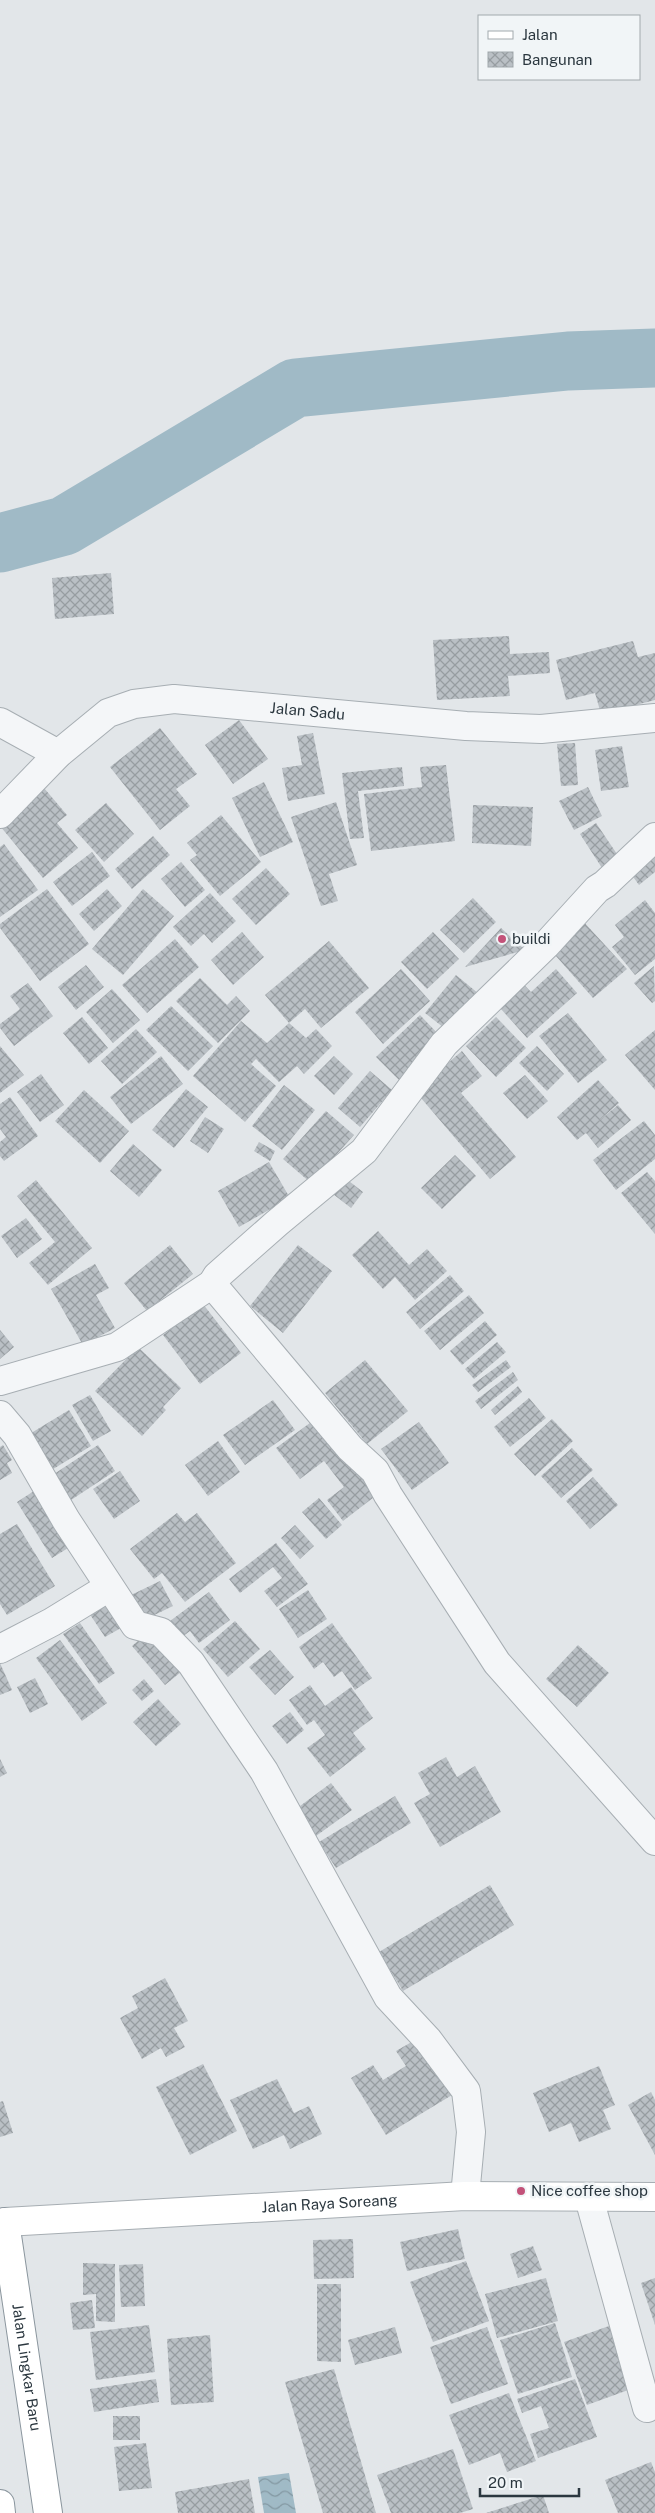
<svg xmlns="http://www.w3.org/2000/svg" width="655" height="2513" viewBox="0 0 655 2513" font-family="'Public Sans',sans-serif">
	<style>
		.water { fill: url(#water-waves) }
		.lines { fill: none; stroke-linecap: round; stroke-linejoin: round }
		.river { stroke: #a0bac6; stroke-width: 59 }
		.building { fill: url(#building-cross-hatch) }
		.street-casing { stroke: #a7aeb3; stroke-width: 30 }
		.secondary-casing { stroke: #a7aeb3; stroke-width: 30 }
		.highway-casing { stroke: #8b969e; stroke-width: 30 }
		.street { stroke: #f4f6f8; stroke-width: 28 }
		.secondary { stroke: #fff; stroke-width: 28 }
		.highway { stroke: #fff; stroke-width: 28 }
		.poi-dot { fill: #c35279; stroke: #f1f5f7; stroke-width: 2 }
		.labels { text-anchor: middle; stroke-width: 5; stroke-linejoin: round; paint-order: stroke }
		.street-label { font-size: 15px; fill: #2b373f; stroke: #f1f5f7 }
		.poi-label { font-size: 15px; fill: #2b373f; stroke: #f1f5f7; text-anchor: start }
	</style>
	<defs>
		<pattern id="water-waves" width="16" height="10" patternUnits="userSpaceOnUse" patternTransform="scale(1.25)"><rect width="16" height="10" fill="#a0bac6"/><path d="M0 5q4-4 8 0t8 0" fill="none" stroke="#8398a2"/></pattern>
		<pattern id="building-cross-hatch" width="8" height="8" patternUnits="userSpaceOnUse" patternTransform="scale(1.25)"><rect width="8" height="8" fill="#bac0c5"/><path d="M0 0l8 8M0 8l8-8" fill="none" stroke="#979da1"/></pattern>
	</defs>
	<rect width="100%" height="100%" fill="#e2e6e9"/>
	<!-- water -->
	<path class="water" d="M 289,2473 L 296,2513 L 264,2513 L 258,2477 Z"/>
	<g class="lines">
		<!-- river -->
		<path class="river" d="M 0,543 L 64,526 L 295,388 L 568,361 L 655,358"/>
	</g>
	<!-- building -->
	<path class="building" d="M 111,573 L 114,614 L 55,619 L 52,578 Z
		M 509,636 L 510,654 L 549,652 L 550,673 L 508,676 L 510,696 L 437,700 L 433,640 Z
		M 633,641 L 638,657 L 655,653 L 655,700 L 601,714 L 595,693 L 566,700 L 556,660 Z
		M 239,720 L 268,759 L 233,784 L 205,745 Z
		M 160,728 L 197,774 L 176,789 L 190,806 L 160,830 L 110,767 Z
		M 313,733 L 325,794 L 288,801 L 282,768 L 302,765 L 297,736 Z
		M 575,743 L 578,785 L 561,786 L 557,744 Z
		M 622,746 L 629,787 L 601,791 L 595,750 Z
		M 446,765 L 455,841 L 371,851 L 364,794 L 422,787 L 420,767 Z
		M 402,767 L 404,786 L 358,791 L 364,838 L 350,839 L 342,773 Z
		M 264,782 L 293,842 L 260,857 L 232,798 Z
		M 588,787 L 602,816 L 574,830 L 559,801 Z
		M 44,788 L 67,815 L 57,823 L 78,848 L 43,878 L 0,826 Z
		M 336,802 L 357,865 L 329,874 L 338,901 L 321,906 L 291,817 Z
		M 106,803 L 134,834 L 104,862 L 75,830 Z
		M 473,805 L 533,807 L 531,846 L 472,843 Z
		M 221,815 L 261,862 L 220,896 L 190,860 L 197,855 L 187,843 Z
		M 596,823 L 619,857 L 602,868 L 580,834 Z
		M 153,836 L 170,855 L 132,889 L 115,869 Z
		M 4,844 L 38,890 L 0,917 L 0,847 Z
		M 655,845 L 655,872 L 639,885 L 626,867 Z
		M 92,852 L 110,876 L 72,906 L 53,882 Z
		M 181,862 L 205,890 L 185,907 L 161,879 Z
		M 266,868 L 290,894 L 256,925 L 232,899 Z
		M 47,889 L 89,944 L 40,981 L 0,928 L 0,924 Z
		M 107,889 L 122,906 L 94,931 L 79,914 Z
		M 143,889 L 174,916 L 123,975 L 92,949 Z
		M 210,893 L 236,921 L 212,943 L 204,934 L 191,946 L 173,927 Z
		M 473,898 L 496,922 L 464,953 L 440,930 Z
		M 645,900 L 655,913 L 655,959 L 635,975 L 612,947 L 624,937 L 615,925 Z
		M 581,919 L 627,969 L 593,998 L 548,947 Z
		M 501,928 L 525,950 L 465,967 Z
		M 242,932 L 264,957 L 233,985 L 211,960 Z
		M 433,932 L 459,959 L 427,989 L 401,962 Z
		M 175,939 L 199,967 L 147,1013 L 122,985 Z
		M 329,941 L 369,988 L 321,1028 L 305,1009 L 289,1023 L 265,995 Z
		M 86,965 L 104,987 L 76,1010 L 58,987 Z
		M 654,966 L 655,1001 L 652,1003 L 634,983 Z
		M 401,969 L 430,1001 L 383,1044 L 355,1012 Z
		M 556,969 L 577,993 L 527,1038 L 492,999 L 517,977 L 531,992 Z
		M 456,975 L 479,994 L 448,1031 L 425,1013 Z
		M 200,978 L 227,1005 L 236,996 L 250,1011 L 218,1043 L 176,1001 Z
		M 28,983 L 53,1016 L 14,1046 L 0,1028 L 0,1024 L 20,1009 L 10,996 Z
		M 112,989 L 140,1020 L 113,1043 L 86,1012 Z
		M 171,1006 L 213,1046 L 188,1071 L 146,1030 Z
		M 568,1013 L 607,1060 L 578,1083 L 539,1036 Z
		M 420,1015 L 441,1037 L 404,1085 L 376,1057 Z
		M 82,1017 L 108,1048 L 89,1064 L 63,1033 Z
		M 496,1017 L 526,1048 L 496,1077 L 466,1046 Z
		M 241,1021 L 267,1043 L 289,1023 L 306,1038 L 316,1029 L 332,1046 L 304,1074 L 297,1066 L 279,1082 L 256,1059 L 251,1064 L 276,1086 L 245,1122 L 193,1076 Z
		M 136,1029 L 157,1052 L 122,1084 L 101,1061 Z
		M 655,1030 L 655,1090 L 625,1055 Z
		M 0,1046 L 24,1075 L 0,1093 Z
		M 537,1046 L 564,1074 L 547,1091 L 519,1063 Z
		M 462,1051 L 482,1076 L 461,1093 L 516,1157 L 490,1179 L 415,1091 Z
		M 161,1056 L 183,1084 L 131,1124 L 110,1097 Z
		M 334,1056 L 353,1074 L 334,1095 L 314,1076 Z
		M 370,1071 L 392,1090 L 360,1127 L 338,1108 Z
		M 41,1074 L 64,1105 L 40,1122 L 17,1092 Z
		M 525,1075 L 548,1101 L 527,1119 L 503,1093 Z
		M 598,1080 L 619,1103 L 595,1124 L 618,1105 L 631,1120 L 598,1148 L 586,1133 L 577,1140 L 557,1117 Z
		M 284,1085 L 315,1110 L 282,1150 L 252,1126 Z
		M 186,1089 L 208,1107 L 174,1148 L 152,1130 Z
		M 84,1090 L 129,1131 L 100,1163 L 55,1121 Z
		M 10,1097 L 38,1136 L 4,1161 L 0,1156 L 0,1142 L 6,1137 L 0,1129 L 0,1104 Z
		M 326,1111 L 354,1135 L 311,1183 L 283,1159 Z
		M 205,1117 L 224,1129 L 208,1153 L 190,1141 Z
		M 644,1121 L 655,1135 L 655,1159 L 616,1190 L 593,1160 Z
		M 259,1142 L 275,1151 L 270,1161 L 254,1151 Z
		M 133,1144 L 162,1170 L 139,1197 L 110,1171 Z
		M 455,1155 L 476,1176 L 442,1209 L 421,1188 Z
		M 269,1162 L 290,1198 L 239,1227 L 218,1191 Z
		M 647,1172 L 655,1181 L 655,1234 L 621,1193 Z
		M 345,1178 L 363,1192 L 351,1208 L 333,1194 Z
		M 36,1180 L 92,1248 L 48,1285 L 29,1263 L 55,1242 L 17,1196 Z
		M 26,1218 L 42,1239 L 17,1258 L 1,1236 Z
		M 378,1231 L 409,1265 L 427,1249 L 447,1271 L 415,1300 L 395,1277 L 383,1289 L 352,1255 Z
		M 170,1245 L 193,1274 L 147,1311 L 124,1283 Z
		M 298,1245 L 332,1271 L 283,1333 L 250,1306 Z
		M 95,1264 L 109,1288 L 96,1295 L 115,1328 L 83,1345 L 51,1289 Z
		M 450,1275 L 464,1291 L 420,1329 L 406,1312 Z
		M 469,1295 L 484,1313 L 440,1350 L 424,1331 Z
		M 203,1304 L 241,1353 L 200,1384 L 163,1335 Z
		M 485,1321 L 497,1335 L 462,1365 L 450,1351 Z
		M 0,1330 L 14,1347 L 0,1359 Z
		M 497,1342 L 506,1352 L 474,1379 L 465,1369 Z
		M 138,1347 L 181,1388 L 163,1407 L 166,1410 L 142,1436 L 95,1391 Z
		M 365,1360 L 408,1411 L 367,1444 L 325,1393 Z
		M 506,1360 L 511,1367 L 478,1392 L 472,1385 Z
		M 513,1372 L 518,1380 L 481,1409 L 475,1401 Z
		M 518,1386 L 522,1392 L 495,1415 L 491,1410 Z
		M 90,1395 L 111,1431 L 93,1441 L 72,1405 Z
		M 529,1398 L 546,1418 L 510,1447 L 494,1427 Z
		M 273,1400 L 295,1430 L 245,1465 L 223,1435 Z
		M 69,1410 L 91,1446 L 45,1474 L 23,1438 Z
		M 318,1417 L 378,1494 L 343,1521 L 327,1500 L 344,1487 L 324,1461 L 300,1479 L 276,1448 Z
		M 552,1419 L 573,1441 L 535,1476 L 514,1454 Z
		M 419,1422 L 449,1463 L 412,1490 L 381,1449 Z
		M 218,1441 L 240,1472 L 208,1496 L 185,1465 Z
		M 3,1445 L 12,1460 L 7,1463 L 12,1473 L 0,1480 L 0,1447 Z
		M 98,1445 L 115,1471 L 65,1504 L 48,1478 Z
		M 572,1448 L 593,1470 L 561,1498 L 541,1476 Z
		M 120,1471 L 140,1501 L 114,1519 L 93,1489 Z
		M 593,1477 L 618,1505 L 590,1529 L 566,1501 Z
		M 37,1489 L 73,1545 L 52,1558 L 17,1502 Z
		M 319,1498 L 342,1525 L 326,1539 L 302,1512 Z
		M 177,1513 L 185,1522 L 197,1513 L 236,1563 L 185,1602 L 162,1573 L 154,1579 L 130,1549 Z
		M 17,1524 L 55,1586 L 7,1615 L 0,1604 L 0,1534 Z
		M 295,1525 L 314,1546 L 300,1559 L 281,1538 Z
		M 276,1543 L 308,1584 L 277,1607 L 264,1591 L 282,1578 L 273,1567 L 240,1593 L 229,1579 Z
		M 160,1581 L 173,1606 L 142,1621 L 129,1596 Z
		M 308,1590 L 327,1619 L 298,1638 L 279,1609 Z
		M 209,1592 L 230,1620 L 199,1643 L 190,1631 L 182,1637 L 170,1621 Z
		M 105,1603 L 121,1628 L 105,1637 L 89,1613 Z
		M 235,1621 L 260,1649 L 228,1677 L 203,1649 Z
		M 80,1623 L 115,1673 L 99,1684 L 63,1634 Z
		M 332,1623 L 372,1678 L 355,1690 L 342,1671 L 334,1677 L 323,1662 L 314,1669 L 299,1647 Z
		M 147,1633 L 181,1672 L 165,1685 L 132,1646 Z
		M 60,1640 L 107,1703 L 82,1721 L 36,1658 Z
		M 578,1645 L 609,1673 L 577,1707 L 546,1679 Z
		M 270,1650 L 294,1677 L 275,1695 L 249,1667 Z
		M 0,1663 L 12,1690 L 0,1695 Z
		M 35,1678 L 48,1704 L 30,1713 L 17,1687 Z
		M 144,1679 L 154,1691 L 142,1701 L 132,1690 Z
		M 310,1685 L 325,1706 L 351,1687 L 373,1718 L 353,1733 L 366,1749 L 330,1777 L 307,1748 L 325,1735 L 314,1720 L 307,1725 L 289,1700 Z
		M 158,1699 L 181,1724 L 156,1746 L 133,1722 Z
		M 290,1712 L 304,1730 L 287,1744 L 272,1726 Z
		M 446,1757 L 457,1777 L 475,1766 L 501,1812 L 440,1847 L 414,1803 L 430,1794 L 418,1773 Z
		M 0,1759 L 7,1773 L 0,1777 Z
		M 331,1783 L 352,1810 L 316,1836 L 296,1809 Z
		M 395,1796 L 411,1823 L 336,1868 L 319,1842 Z
		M 490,1885 L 514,1925 L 403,1991 L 379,1952 Z
		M 165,1978 L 188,2021 L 174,2028 L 185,2047 L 166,2057 L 161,2048 L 142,2059 L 120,2018 L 138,2008 L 132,1996 Z
		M 422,2036 L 457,2092 L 386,2135 L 351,2078 L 373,2065 L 383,2080 L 406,2066 L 396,2051 Z
		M 203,2064 L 237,2131 L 190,2155 L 156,2087 Z
		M 599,2066 L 615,2105 L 603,2110 L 611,2129 L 579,2142 L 571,2123 L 549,2132 L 533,2093 Z
		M 277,2079 L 294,2113 L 309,2106 L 322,2134 L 290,2149 L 284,2135 L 253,2149 L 230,2100 Z
		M 651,2092 L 655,2100 L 655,2155 L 628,2105 Z
		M 3,2101 L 13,2133 L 0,2137 L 0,2102 Z
		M 458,2229 L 465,2259 L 407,2271 L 400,2242 Z
		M 353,2239 L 354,2278 L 314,2279 L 313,2240 Z
		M 533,2246 L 542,2270 L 518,2278 L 510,2254 Z
		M 466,2261 L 489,2321 L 433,2342 L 410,2282 Z
		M 83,2263 L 115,2264 L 115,2322 L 96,2321 L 96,2294 L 83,2295 Z
		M 143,2264 L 145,2306 L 121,2307 L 119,2265 Z
		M 546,2278 L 558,2321 L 497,2338 L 485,2294 Z
		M 655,2278 L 655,2325 L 641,2283 Z
		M 317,2284 L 341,2284 L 341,2362 L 317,2361 Z
		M 92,2300 L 95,2328 L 73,2330 L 70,2303 Z
		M 555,2323 L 572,2377 L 518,2394 L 500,2340 Z
		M 149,2325 L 155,2372 L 96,2380 L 90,2332 Z
		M 609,2326 L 631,2389 L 587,2405 L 564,2342 Z
		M 395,2327 L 402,2353 L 355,2365 L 348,2340 Z
		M 487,2327 L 508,2384 L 451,2404 L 430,2347 Z
		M 210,2335 L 214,2402 L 171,2405 L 167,2339 Z
		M 334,2369 L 376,2513 L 323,2513 L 285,2382 Z
		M 156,2379 L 159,2402 L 94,2412 L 90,2389 Z
		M 575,2379 L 597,2437 L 538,2458 L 530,2434 L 549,2428 L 541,2406 L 522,2413 L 517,2399 Z
		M 509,2393 L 536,2461 L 507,2472 L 500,2453 L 469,2465 L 449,2415 Z
		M 113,2416 L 140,2416 L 140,2440 L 113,2440 Z
		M 146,2443 L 152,2488 L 119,2491 L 114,2447 Z
		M 453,2449 L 473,2509 L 460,2513 L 391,2513 L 377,2475 Z
		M 651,2462 L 655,2472 L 655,2513 L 618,2513 L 605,2480 Z
		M 249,2479 L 255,2513 L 178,2513 L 175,2492 Z
		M 543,2495 L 549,2513 L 486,2513 Z"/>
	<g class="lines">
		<!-- street casing -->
		<g class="street-casing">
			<g id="street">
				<path d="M 0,722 L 58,754"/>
				<path id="s1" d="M 0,814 L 58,754 L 108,713 L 134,704 L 174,699 L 466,726 L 541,729 L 655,718"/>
				<path d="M 212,1284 L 350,1448 L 375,1471 L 388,1495 L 497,1663 L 655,1841"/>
				<path d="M 0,1381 L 117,1347 L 212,1284 L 217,1276 L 277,1223 L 364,1151 L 444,1044 L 546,945 L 597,889 L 605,884 L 655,837"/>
				<path d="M 0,1415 L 17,1435 L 66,1520 L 135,1625 L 161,1632 L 191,1663 L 264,1771 L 388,1997 L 428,2040 L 466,2091 L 471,2132 L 465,2196"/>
				<path d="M 0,1649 L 52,1622 L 109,1587"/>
				<path d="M 589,2198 L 647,2408"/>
			</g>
		</g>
		<!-- secondary casing -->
		<g class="secondary-casing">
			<g id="secondary">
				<path id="s2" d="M 5,2222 L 465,2196 L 655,2197"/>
			</g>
		</g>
		<!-- highway casing -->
		<g class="highway-casing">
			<g id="highway">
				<path id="s3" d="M 0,2223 L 5,2222 L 48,2513"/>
				<path d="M 0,2504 L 1,2513"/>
			</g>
		</g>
		<!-- street -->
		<use href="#street" class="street"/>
		<!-- secondary -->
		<use href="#secondary" class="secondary"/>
		<!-- highway -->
		<use href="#highway" class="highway"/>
	</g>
	<!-- markers -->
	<g class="poi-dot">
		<circle cx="502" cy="939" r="5"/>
		<circle cx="521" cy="2191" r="5"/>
	</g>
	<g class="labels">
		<!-- street labels -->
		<g class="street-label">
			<text dy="5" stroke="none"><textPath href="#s1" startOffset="350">Jalan Sadu</textPath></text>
			<text dy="5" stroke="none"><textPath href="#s2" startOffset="325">Jalan Raya Soreang</textPath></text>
			<text dy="5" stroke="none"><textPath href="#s3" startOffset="152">Jalan Lingkar Baru</textPath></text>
		</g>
		<!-- poi labels -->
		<g class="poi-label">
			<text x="512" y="944">buildi</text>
			<text x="531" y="2196">Nice coffee shop</text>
		</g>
	</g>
	<!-- legend -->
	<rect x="478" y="15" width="162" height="65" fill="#f1f5f7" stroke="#a2a9ad"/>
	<rect x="488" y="31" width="25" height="8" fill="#ffffff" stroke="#a2a9ad"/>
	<text x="522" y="40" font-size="15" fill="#2b373f">Jalan</text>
	<rect x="488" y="52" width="25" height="15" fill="url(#building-cross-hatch)" stroke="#a2a9ad"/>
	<text x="522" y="65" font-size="15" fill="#2b373f">Bangunan</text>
	<!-- scale -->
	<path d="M480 2488v8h99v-8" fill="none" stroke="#2b373f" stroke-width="2.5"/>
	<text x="488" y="2488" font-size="15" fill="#2b373f" stroke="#f1f5f7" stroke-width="4" paint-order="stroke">20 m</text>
</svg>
